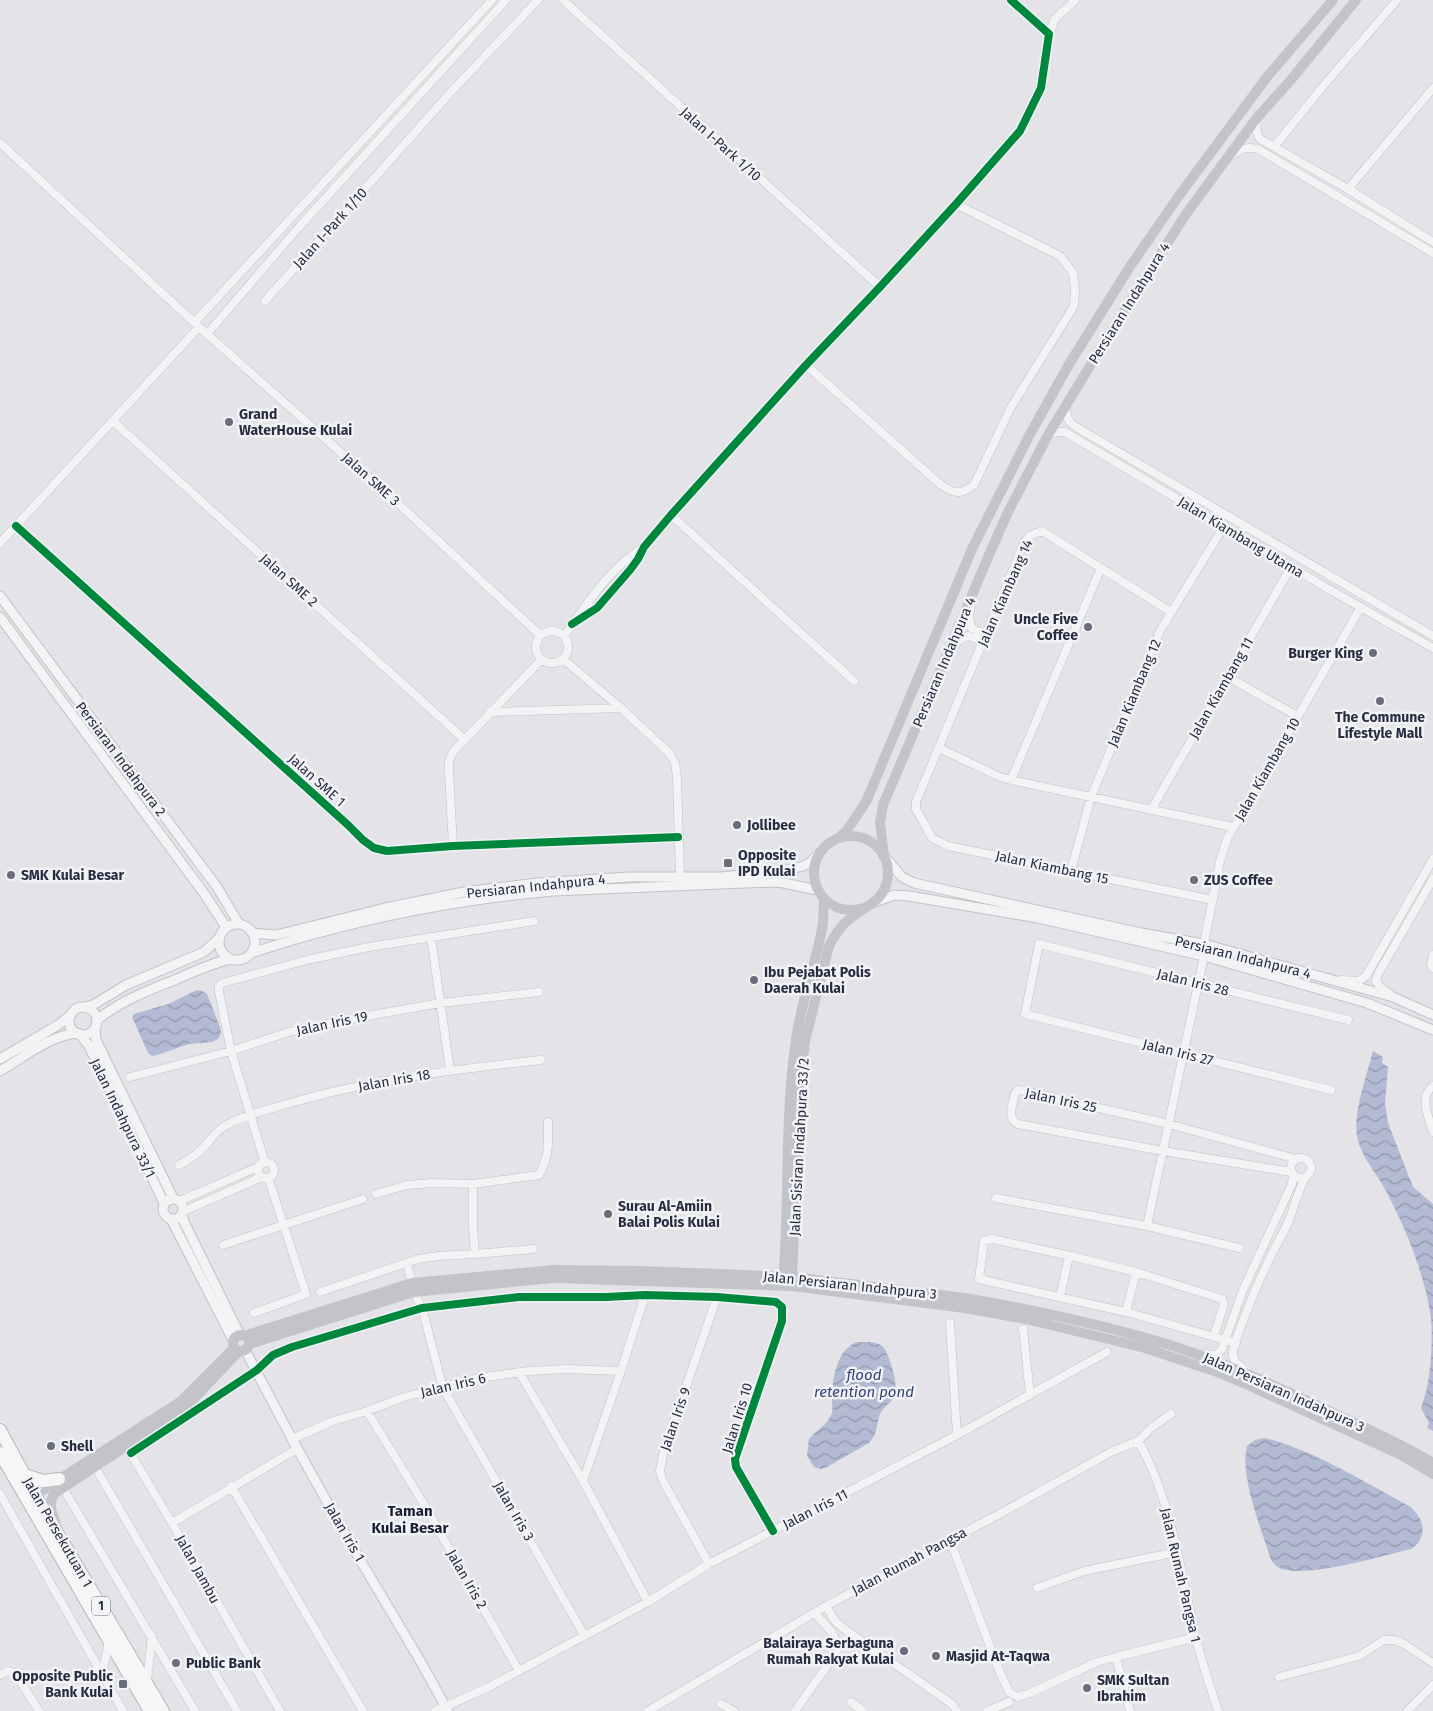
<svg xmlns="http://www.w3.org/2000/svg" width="1433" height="1711" viewBox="0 0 1433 1711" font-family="'Fira Sans',sans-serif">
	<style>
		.water { fill: url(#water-waves) }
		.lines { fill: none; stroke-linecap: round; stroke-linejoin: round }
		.minor-casing { stroke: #c2c2c6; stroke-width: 9 }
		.tertiary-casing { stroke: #c2c2c6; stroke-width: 11 }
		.trunk-casing { stroke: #b6b7bd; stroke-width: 14 }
		.minor { stroke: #f2f3f5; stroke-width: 8 }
		.tertiary { stroke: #f2f3f5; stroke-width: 9 }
		.secondary { stroke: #c3c4ca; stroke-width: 10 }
		.trunk { stroke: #f6f6f7; stroke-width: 12 }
		.cycleway-casing { stroke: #f1f3f7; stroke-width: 11 }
		.cycleway { stroke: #00873e; stroke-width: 8 }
		.poi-dot { fill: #6b6d7c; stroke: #f1f3f7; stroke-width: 2 }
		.labels { text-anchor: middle; stroke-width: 5; stroke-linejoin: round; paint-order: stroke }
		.shield { fill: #f1f3f7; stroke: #666878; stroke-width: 1 }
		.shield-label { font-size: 12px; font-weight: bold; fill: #2a2d42 }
		.street-label { font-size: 14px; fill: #2a2d42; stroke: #f1f3f7 }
		.poi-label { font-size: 14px; font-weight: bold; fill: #2a2d42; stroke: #f1f3f7; text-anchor: start }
		.water-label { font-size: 15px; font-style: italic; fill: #344376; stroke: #f1f3f7 }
		.neighbourhood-label { font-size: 15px; font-weight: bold; fill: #1c1f33; stroke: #f1f3f7 }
	</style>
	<defs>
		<pattern id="water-waves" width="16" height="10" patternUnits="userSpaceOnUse" patternTransform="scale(1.25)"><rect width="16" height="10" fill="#b2bbd3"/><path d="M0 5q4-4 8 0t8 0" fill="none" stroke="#9198ad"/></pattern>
	</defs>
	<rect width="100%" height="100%" fill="#e4e4e8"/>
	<!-- water -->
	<path class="water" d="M 197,990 L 202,991 L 207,994 L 220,1027 L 221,1034 L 218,1039 L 212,1042 L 189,1044 L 157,1055 L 152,1056 L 148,1053 L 132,1017 L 134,1014 L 168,1004 Z
		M 1373,1051 L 1383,1057 L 1382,1063 L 1388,1067 L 1385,1103 L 1388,1123 L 1413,1187 L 1433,1204 L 1433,1431 L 1427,1428 L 1429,1423 L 1421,1408 C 1431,1383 1433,1345 1431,1318 C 1425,1276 1407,1231 1387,1193 C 1378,1174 1361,1158 1357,1136 C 1353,1113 1367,1075 1373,1051 Z
		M 857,1342 C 864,1342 874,1341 881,1345 C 889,1350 899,1387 895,1396 C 891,1403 883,1407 880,1414 C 876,1425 878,1434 869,1443 L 827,1467 L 821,1469 L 814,1467 L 807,1456 L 809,1439 C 815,1431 826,1426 830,1417 C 834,1411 832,1405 832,1399 C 832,1379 837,1349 857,1342 Z
		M 1265,1438 C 1315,1451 1364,1482 1409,1506 C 1424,1517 1429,1538 1411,1549 C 1384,1555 1298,1582 1276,1566 C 1275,1565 1272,1561 1271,1560 C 1262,1530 1239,1476 1247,1446 L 1255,1440 Z"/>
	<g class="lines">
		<!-- minor casing -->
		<g class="minor-casing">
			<path id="minor" d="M 563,0 L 880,287
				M 1049,34 L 1055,19 L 1075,0
				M 1256,119 L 1257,133 L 1260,139 L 1348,189 L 1433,242
				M 0,143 L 199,327 L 389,495 L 540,635
				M 1274,147 L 1324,85 L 1397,0
				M 1231,156 C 1241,149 1246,146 1258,149 L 1433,253
				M 1348,189 L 1433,88
				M 265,301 L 449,94 L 538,0
				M 195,322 L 492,0
				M 207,334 L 299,227 L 506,0
				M 806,365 L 941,485 C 955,494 960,495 974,485 L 1011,407 L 1074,306 L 1075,289 L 1073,273 L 1060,256 L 956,204
				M 1066,406 C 1066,416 1067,421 1076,427 L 1433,636
				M 113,421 L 465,740
				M 1048,435 L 1057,432 L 1065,432 L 1325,587 L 1433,648
				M 671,515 L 854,681
				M 16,526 L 348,825 L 363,840 L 374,848 L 387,851 L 453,846 L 678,837
				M 0,543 L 199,327
				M 971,604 L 969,616 L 971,628 L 986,635
				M 1171,612 L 1042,531 L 1029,536 L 1024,543 L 916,802 L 916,809 L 932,838 L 948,846 L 1213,900
				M 572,624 L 597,608 L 630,570 L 638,559 L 644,547 L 671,515 L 806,365 L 880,287 L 956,204 L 1020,131 L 1041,88 L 1049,34 L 1011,0
				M536 647a16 16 0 1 1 32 0a16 16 0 1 1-32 0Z
				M 564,636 C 588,603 608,570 642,548
				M 951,649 L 959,640 L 968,636 L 983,641
				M 563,659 L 621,708 L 669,753 L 675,763 L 677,777 L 680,876
				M 1228,677 L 1297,716
				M 490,712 L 621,708
				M 939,748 L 1000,777 L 1011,780 L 1233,827
				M 1011,780 L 1101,568
				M 1151,810 L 1291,567
				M 453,846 L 449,772 L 449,761 L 453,752 L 541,660
				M 1071,871 L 1091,797 L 1160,631 L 1224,526
				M 431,937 L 450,1070
				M 1204,944 L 1220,861 L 1227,839 L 1361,607
				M 1433,955 L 1431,965 L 1433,968
				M 1341,980 L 1359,981 L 1366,976 L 1433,859
				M 1392,996 L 1381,988 L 1376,981 L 1378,974 L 1433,879
				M 130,1077 L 231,1051 L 289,1032 L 372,1015 L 441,1003 L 539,992
				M 1433,1086 C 1418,1097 1429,1117 1433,1132
				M 1331,1090 L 1025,1014 L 1039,944 L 1348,1020
				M1291 1168a10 10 0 1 1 20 0a10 10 0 1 1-20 0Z
				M258 1170a8 8 0 1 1 16 0a8 8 0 1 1-16 0Z
				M 265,1163 L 231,1051 L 219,992 L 219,986 L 222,983 L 311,959 L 369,947 L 534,921
				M 179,1165 C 188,1160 197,1155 204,1147 C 211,1139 216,1131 225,1126 C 246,1114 271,1109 294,1102 C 374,1079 458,1069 541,1060
				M 1291,1172 L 1163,1151 L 1018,1124 C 1006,1119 1013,1103 1015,1093 L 1018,1090 L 1029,1092 L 1169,1124 L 1296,1159
				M 376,1194 L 407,1185 L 432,1183 L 473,1184 L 539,1175 C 550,1156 548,1143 548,1122
				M 996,1198 L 1147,1226 L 1239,1248
				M 180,1201 L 260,1166
				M 184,1211 L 262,1177
				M 1147,1226 L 1204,956
				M 223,1245 L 363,1199
				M 475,1254 L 533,1249
				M 407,1263 L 414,1292 L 422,1308 L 443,1388 L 584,1635
				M 320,1292 L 418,1259 L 438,1256 L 475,1254 L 473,1227 L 473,1184
				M 1060,1297 L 1069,1256
				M 1126,1312 L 1136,1272
				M 254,1313 L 306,1294 L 268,1177
				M 950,1323 L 957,1435
				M 1023,1329 L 1030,1395
				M 1214,1336 L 1224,1304 L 1222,1299 L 1136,1272 L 1071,1256 L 992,1239 L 984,1241 L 979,1279 L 1130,1313 L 1236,1343
				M 1204,1354 L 1216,1355 L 1222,1349 L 1243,1290 L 1292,1184 L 1293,1175
				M 519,1372 L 583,1481 L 648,1602
				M 1248,1372 C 1242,1367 1233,1363 1233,1355 C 1232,1346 1238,1335 1241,1326 C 1253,1293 1267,1262 1284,1231 C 1293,1214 1296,1195 1305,1178
				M 367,1411 L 422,1501 L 519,1671
				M 292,1439 L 333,1421 L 367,1411 L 404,1397 L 478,1378 L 529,1371 L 566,1369 L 621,1371
				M 1138,1441 C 1170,1495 1181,1572 1195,1634 C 1201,1660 1210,1686 1218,1711
				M 128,1449 L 172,1523 L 280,1711
				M 131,1453 L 257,1370 L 273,1355 L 292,1347 L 422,1308 L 519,1297 L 606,1297 L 645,1295 L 717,1297 L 776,1302 L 782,1307 L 782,1321 L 735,1459 L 736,1467 L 773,1531
				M 95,1467 L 237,1711
				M 583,1481 L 621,1371 L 645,1295
				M 231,1486 L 363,1711
				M 63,1488 L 195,1711
				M 0,1494 L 123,1711
				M 172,1523 L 297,1449
				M 950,1540 L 999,1670 L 1009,1692 L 1012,1694 L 1018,1697 L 1030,1693 L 1097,1662 L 1116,1657
				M 709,1564 L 662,1479 L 660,1470 L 664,1450 L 717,1297
				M 1037,1588 L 1084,1571 L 1177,1552
				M 826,1606 L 835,1621 L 843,1628 L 952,1704 L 957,1711
				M 102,1674 L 109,1642
				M 0,1675 L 7,1671 L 15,1673 L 39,1711
				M 1279,1677 L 1359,1656 L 1384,1640 L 1395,1640 L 1404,1644 L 1433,1663
				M 147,1681 L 152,1636
				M 851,1702 L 863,1711
				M 721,1704 L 734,1711
				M 435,1711 L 487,1688 L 552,1653 L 648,1602 L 709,1564 L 957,1435 L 1107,1352
				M 648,1711 L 826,1606 L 1005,1511 L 1111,1452 L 1138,1441 L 1151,1428 L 1171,1414
				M 795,1711 L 837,1652 C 840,1636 823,1623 814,1613
				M 987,1711 L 1009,1702
				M 1130,1711 L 1116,1657 L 1196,1637
				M 1407,1711 L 1433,1685"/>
		</g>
		<!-- tertiary casing -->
		<g class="tertiary-casing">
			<path id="tertiary" d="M 0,596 L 217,887 L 239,924
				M 0,617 L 203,892 L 226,927
				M 884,856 L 902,877 L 914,883 L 1141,933 L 1204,944 L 1393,997 L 1433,1015
				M 875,902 L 894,895 L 909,896 L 1038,918 L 1204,956 L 1367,1003 L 1433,1030
				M219 942a18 18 0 1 1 36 0a18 18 0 1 1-36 0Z
				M 252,933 L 276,935 L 385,908 L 464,892 L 538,883 L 629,877 L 721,877 L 784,871 L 803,866 L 811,862 L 818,854
				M 251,953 C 349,921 451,900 554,891 L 773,882 L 784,883 L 817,890
				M 86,1007 L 93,1005 L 126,985 L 204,952 L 219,938
				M69 1021a14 14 0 1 1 28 0a14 14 0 1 1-28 0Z
				M 97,1020 C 120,1001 149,990 177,979 C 195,971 212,963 231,959
				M 95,1028 L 96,1040 L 173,1198
				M 80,1034 L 89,1046 L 164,1203
				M 0,1059 L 58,1025 L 71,1015
				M 0,1071 C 24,1057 49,1036 77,1033
				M163 1209a10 10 0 1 1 20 0a10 10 0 1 1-20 0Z
				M 182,1214 L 184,1222 L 240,1335
				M 171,1219 L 233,1340
				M 245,1350 L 292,1439 L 350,1543 L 418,1657 L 448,1711"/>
		</g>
		<!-- trunk casing -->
		<g class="trunk-casing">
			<path id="trunk" d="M 0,1430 L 39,1502 L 163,1711
				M 0,1453 L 150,1711
				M 25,1475 L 43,1481 L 59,1479"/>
		</g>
		<!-- minor -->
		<use href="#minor" class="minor"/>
		<!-- tertiary -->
		<use href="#tertiary" class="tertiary"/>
		<!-- secondary -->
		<path class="secondary" d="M814 873a37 37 0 1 1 74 0a37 37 0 1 1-74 0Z
			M 840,837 L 847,830 L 866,802 L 972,549 L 1029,436 L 1068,366 L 1129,268 L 1178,197 L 1267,77 L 1333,0
			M 884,856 L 880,823 L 883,805 L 989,555 L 1007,514 L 1048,435 L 1107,338 L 1186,214 L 1256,119 L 1290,81 L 1356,0
			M 783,1282 C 790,1201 784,1120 796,1040 C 801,1002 815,966 822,929 C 824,920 823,909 824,899
			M 792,1282 L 799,1093 L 805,1041 L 829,946 C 840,925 847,920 866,907
			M233 1343a8 8 0 1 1 16 0a8 8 0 1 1-16 0Z
			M 244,1336 L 412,1283 L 554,1270 L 641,1271 L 793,1277 L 965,1298 C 1035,1310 1105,1325 1173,1346 C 1226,1363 1277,1387 1327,1410 C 1363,1427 1399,1442 1433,1463
			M 249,1344 L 414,1292 L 553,1278 L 792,1286 L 965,1308 L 1026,1319 L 1145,1348 L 1214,1371 L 1248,1385 L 1401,1455 L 1433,1474
			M 35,1495 L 180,1402 L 233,1349
			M 55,1521 C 51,1511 48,1502 55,1493 L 187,1406 L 239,1351"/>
		<!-- trunk -->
		<use href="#trunk" class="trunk"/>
		<!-- cycleway casing -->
		<g class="cycleway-casing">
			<path id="cycleway" d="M 16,526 L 348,825 L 363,840 L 374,848 L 387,851 L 453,846 L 678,837
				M 572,624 L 597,608 L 630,570 L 638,559 L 644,547 L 671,515 L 806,365 L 880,287 L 956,204 L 1020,131 L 1041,88 L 1049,34 L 1011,0
				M 131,1453 L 257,1370 L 273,1355 L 292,1347 L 422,1308 L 519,1297 L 606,1297 L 645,1295 L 717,1297 L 776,1302 L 782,1307 L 782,1321 L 735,1459 L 736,1467 L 773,1531"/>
		</g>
		<!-- cycleway -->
		<use href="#cycleway" class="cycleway"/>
	</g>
	<!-- markers -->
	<g class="poi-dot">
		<circle cx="229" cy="422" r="5"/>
		<circle cx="1088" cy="627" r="5"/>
		<circle cx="1373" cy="653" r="5"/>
		<circle cx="1380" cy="701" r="5"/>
		<circle cx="737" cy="825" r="5"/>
		<rect x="723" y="858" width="10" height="10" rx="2.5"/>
		<circle cx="11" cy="875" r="5"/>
		<circle cx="1194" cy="880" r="5"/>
		<circle cx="754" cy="980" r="5"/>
		<circle cx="608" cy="1214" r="5"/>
		<circle cx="51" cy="1446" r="5"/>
		<circle cx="904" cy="1651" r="5"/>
		<circle cx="936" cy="1656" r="5"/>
		<circle cx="176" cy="1663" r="5"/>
		<rect x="118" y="1679" width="10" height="10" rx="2.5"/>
		<circle cx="1087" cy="1688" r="5"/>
	</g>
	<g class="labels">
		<!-- shield labels -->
		<rect class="shield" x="92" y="1596.5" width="18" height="19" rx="4"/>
		<g class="shield-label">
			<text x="101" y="1610">1</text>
		</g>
		<!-- street labels -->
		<g class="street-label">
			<text transform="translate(721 144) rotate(42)" y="5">Jalan I-Park 1/10</text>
			<text transform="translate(330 228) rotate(-48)" y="5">Jalan I-Park 1/10</text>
			<text transform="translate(1129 303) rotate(-58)" y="5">Persiaran Indahpura 4</text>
			<text transform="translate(371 479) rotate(42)" y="5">Jalan SME 3</text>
			<text transform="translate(1241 537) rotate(31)" y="5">Jalan Kiambang Utama</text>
			<text transform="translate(289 580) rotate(42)" y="5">Jalan SME 2</text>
			<text transform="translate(1005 593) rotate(-66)" y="5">Jalan Kiambang 14</text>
			<text transform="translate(944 662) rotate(-67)" y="5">Persiaran Indahpura 4</text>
			<text transform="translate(1221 688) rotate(-60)" y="5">Jalan Kiambang 11</text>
			<text transform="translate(1134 693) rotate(-67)" y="5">Jalan Kiambang 12</text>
			<text transform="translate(121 759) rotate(53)" y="5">Persiaran Indahpura 2</text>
			<text transform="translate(1267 769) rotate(-60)" y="5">Jalan Kiambang 10</text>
			<text transform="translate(317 780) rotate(42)" y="5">Jalan SME 1</text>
			<text transform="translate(1052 867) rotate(12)" y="5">Jalan Kiambang 15</text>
			<text transform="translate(536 886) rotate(-6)" y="5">Persiaran Indahpura 4</text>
			<text transform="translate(1243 957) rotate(14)" y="5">Persiaran Indahpura 4</text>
			<text transform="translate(1193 982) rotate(14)" y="5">Jalan Iris 28</text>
			<text transform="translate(332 1023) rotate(-12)" y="5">Jalan Iris 19</text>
			<text transform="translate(1178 1052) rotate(14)" y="5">Jalan Iris 27</text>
			<text transform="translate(394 1080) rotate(-10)" y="5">Jalan Iris 18</text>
			<text transform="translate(1061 1100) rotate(12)" y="5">Jalan Iris 25</text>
			<text transform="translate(123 1118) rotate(64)" y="5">Jalan Indahpura 33/1</text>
			<text transform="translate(799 1147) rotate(-87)" y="5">Jalan Sisiran Indahpura 33/2</text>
			<text transform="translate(850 1285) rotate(6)" y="5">Jalan Persiaran Indahpura 3</text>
			<text transform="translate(453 1385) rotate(-13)" y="5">Jalan Iris 6</text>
			<text transform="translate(1284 1392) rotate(24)" y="5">Jalan Persiaran Indahpura 3</text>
			<text transform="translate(737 1418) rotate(-73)" y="5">Jalan Iris 10</text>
			<text transform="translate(675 1419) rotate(-71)" y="5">Jalan Iris 9</text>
			<text transform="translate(815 1509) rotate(-27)" y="5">Jalan Iris 11</text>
			<text transform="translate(514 1511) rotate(60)" y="5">Jalan Iris 3</text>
			<text transform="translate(58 1532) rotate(60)" y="5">Jalan Persekutuan 1</text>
			<text transform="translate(345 1532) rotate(60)" y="5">Jalan Iris 1</text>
			<text transform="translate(909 1561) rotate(-28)" y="5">Jalan Rumah Pangsa</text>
			<text transform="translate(198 1569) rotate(61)" y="5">Jalan Jambu</text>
			<text transform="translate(1181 1575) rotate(77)" y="5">Jalan Rumah Pangsa 1</text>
			<text transform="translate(467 1579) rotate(60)" y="5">Jalan Iris 2</text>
		</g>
		<!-- poi labels -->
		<g class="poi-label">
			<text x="239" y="419">Grand<tspan x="239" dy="16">WaterHouse Kulai</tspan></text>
			<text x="1078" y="624" text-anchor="end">Uncle Five<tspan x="1078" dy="16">Coffee</tspan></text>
			<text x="1363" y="658" text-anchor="end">Burger King</text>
			<text x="1380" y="722" text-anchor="middle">The Commune<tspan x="1380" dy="16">Lifestyle Mall</tspan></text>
			<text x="747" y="830">Jollibee</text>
			<text x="738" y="860">Opposite<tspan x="738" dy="16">IPD Kulai</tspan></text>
			<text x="21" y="880">SMK Kulai Besar</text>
			<text x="1204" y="885">ZUS Coffee</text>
			<text x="764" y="977">Ibu Pejabat Polis<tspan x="764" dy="16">Daerah Kulai</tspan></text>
			<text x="618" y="1211">Surau Al-Amiin<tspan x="618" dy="16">Balai Polis Kulai</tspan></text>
			<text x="61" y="1451">Shell</text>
			<text x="894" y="1648" text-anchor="end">Balairaya Serbaguna<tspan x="894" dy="16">Rumah Rakyat Kulai</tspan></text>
			<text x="946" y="1661">Masjid At-Taqwa</text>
			<text x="186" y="1668">Public Bank</text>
			<text x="113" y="1681" text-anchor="end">Opposite Public<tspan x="113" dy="16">Bank Kulai</tspan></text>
			<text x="1097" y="1685">SMK Sultan<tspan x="1097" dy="16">Ibrahim</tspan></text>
		</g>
		<!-- water labels -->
		<g class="water-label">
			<text x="864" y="1380">flood<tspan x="864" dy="17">retention pond</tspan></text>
		</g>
		<!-- neighbourhood labels -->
		<g class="neighbourhood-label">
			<text x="410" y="1516">Taman<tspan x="410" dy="17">Kulai Besar</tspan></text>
		</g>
	</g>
</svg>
